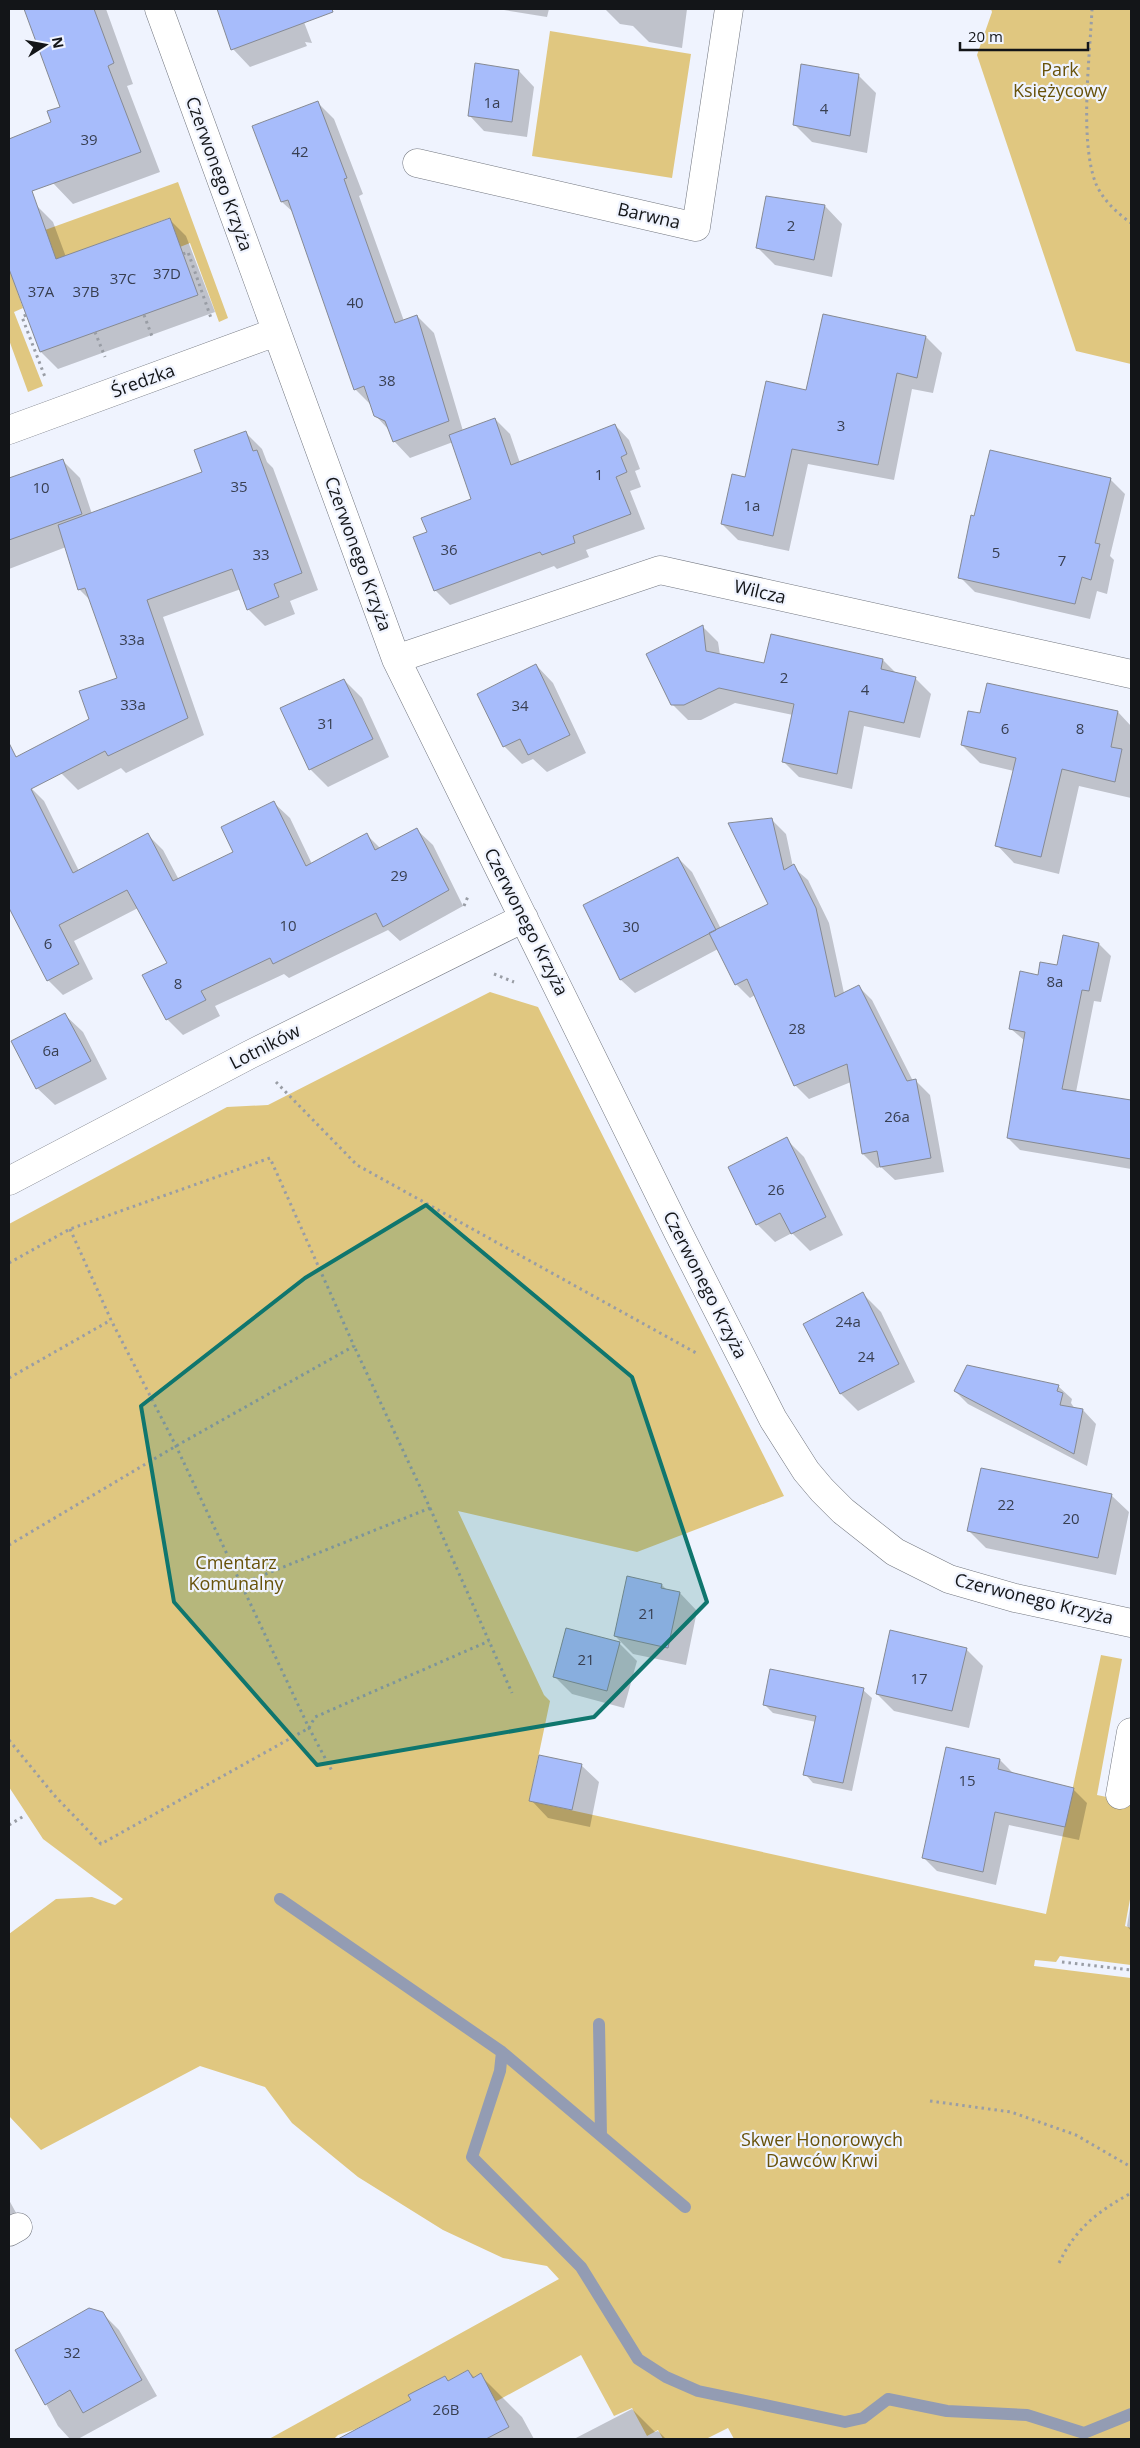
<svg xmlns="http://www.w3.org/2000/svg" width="1140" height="2448" viewBox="0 0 1140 2448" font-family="'Open Sans',sans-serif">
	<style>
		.green { fill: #e0c780 }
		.shadow { fill: #0003 }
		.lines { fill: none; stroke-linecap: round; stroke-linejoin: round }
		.stream { stroke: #939cb3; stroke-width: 12 }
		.building { fill: #a7bcfb; stroke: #868a93 }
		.minor-casing { stroke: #72767f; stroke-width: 29 }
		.path { stroke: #999da5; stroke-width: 3; stroke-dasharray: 2.5 4; stroke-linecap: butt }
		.minor { stroke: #fff; stroke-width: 28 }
		.marked { fill: #0f766e; fill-opacity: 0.2; stroke: #0f766e; stroke-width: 4; stroke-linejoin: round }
		.labels { text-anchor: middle; stroke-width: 4.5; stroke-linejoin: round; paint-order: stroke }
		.number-label { font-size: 15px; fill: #383f51 }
		.park-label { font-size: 18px; fill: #68520a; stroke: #eff3fe }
		.street-label { font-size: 18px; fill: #131518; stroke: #eff3fe }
	</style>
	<rect width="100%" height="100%" fill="#eff3fe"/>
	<!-- green -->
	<path class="green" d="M 991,9 L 1131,9 L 1131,364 L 1076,351 L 977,55 L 992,12 Z
		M 550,31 L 691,54 L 672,178 L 532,156 Z
		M 178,182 L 228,318 L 219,322 L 190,243 L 180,247 L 169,218 L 12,276 L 23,308 L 14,312 L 43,386 L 28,392 L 9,340 L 9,243 Z
		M 490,992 L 538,1007 L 784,1496 L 637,1552 L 458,1511 L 544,1695 L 550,1701 L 529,1801 L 1046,1914 L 1101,1655 L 1122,1659 L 1097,1795 L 1131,1802 L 1131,1894 L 1125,1926 L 1131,1928 L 1131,1965 L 1060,1956 L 1056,1962 L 1035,1960 L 1034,1966 L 1131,1978 L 1131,2439 L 734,2439 L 728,2428 L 706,2439 L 663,2439 L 658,2430 L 647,2436 L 632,2408 L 614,2416 L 581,2355 L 495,2402 L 480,2374 L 473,2378 L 468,2370 L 448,2381 L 445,2376 L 409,2395 L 411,2400 L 356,2429 L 338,2435 L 334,2439 L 269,2439 L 559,2279 L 547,2266 L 503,2258 L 443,2230 L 358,2177 L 292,2123 L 265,2087 L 200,2066 L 41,2150 L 9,2116 L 9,1934 L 56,1899 L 92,1897 L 115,1905 L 123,1899 L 43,1839 L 9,1787 L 9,1224 L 227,1107 L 268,1105 Z"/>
	<!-- shadow -->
	<path class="shadow" d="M 25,9 L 106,9 L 133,84 L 127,86 L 160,172 L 73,204 L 53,183 L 52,122 L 61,107 Z
		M 218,9 L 299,9 L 312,43 L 305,42 L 307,46 L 250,67 L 233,49 Z
		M 498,9 L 549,9 L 547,17 Z
		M 605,9 L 687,9 L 682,48 L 649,42 L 633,26 L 620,24 Z
		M 519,71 L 534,87 L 527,137 L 484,131 L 469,115 Z
		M 858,75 L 876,93 L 867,153 L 812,142 L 794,124 Z
		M 317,102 L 334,119 L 363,194 L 359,196 L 404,321 L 417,316 L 434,333 L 463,431 L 495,419 L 510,434 L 520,463 L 615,425 L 629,440 L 640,469 L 635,471 L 641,487 L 630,491 L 645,529 L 586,550 L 589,557 L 557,569 L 554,566 L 450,605 L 435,590 L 428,533 L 473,500 L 453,442 L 410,458 L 394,441 L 389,430 L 375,415 L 372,406 L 355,389 L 294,213 L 282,202 Z
		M 36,205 L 53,222 L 66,257 L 169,219 L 186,236 L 215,312 L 58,369 L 41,352 L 9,267 L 9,215 Z
		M 825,206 L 842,224 L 832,277 L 775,265 L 757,247 Z
		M 824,315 L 926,337 L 942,353 L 933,393 L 912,389 L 894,480 L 808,464 L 789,551 L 738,540 L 722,524 L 746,478 L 807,391 Z
		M 245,432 L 262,449 L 267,462 L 273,468 L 318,590 L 290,601 L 295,614 L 265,626 L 248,609 L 241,589 L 163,617 L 204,735 L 126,773 L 121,768 L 78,790 L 61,773 L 90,720 L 119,679 L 91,601 L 80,590 L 66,547 L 9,569 L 9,480 L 63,461 L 80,478 L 92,514 L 203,473 Z
		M 1110,479 L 1125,494 L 1110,556 L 1114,560 L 1107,594 L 1097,591 L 1090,619 L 975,592 L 960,577 Z
		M 702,626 L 718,642 L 720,655 L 765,664 L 883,660 L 897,674 L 915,678 L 931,694 L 920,738 L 864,726 L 852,789 L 799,777 L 783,761 L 793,715 L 735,703 L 701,720 L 688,720 L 672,704 Z
		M 536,665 L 553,683 L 586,753 L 547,772 L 533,759 L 522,764 L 504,746 Z
		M 344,680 L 362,698 L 389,757 L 328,787 L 310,769 L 282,709 Z
		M 988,684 L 1118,712 L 1131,726 L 1131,798 L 1079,786 L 1059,874 L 1014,863 L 997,845 L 1014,771 L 980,763 L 962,745 L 981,715 Z
		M 28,785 L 44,801 L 79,871 L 148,835 L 163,850 L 179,880 L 235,852 L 274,803 L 290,818 L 312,864 L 367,835 L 380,848 L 417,830 L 433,845 L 463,906 L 400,941 L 388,930 L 289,978 L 284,974 L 215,1006 L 220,1016 L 183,1035 L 167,1019 L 169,963 L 138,908 L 74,941 L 93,979 L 63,995 L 48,980 L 9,905 L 17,901 L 9,884 L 9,844 L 17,840 L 9,824 L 9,796 Z
		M 772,820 L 786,834 L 793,867 L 808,880 L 829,923 L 844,993 L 858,986 L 872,1000 L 913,1081 L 916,1081 L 930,1095 L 944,1172 L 895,1180 L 881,1167 L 877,1168 L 863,1154 L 851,1082 L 809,1099 L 795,1085 L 755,995 L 750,998 L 736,984 L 718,949 L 635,993 L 621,980 L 585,906 L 678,858 L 692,872 L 721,929 L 769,904 Z
		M 1099,944 L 1111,956 L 1101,1002 L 1094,1001 L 1076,1092 L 1131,1102 L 1131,1169 L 1020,1150 L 1008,1138 L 1025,1041 L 1010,1028 L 1039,976 Z
		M 65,1015 L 83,1032 L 107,1079 L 55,1105 L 37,1088 Z
		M 786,1139 L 804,1157 L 843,1235 L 810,1251 L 792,1233 L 775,1242 L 757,1224 Z
		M 863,1294 L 881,1312 L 915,1382 L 858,1411 L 841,1394 Z
		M 1058,1386 L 1072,1399 L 1071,1403 L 1075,1409 L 1083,1410 L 1096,1424 L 1087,1466 L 968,1404 L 955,1391 Z
		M 1111,1495 L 1129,1512 L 1116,1575 L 986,1548 L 968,1530 Z
		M 662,1585 L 667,1590 L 680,1593 L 697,1611 L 686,1665 L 633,1654 L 615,1636 Z
		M 619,1643 L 637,1661 L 624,1708 L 572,1694 L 554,1676 Z
		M 966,1649 L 983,1666 L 969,1728 L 894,1711 L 877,1694 Z
		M 863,1690 L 872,1698 L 852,1791 L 813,1783 L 805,1774 L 816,1722 L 773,1713 L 764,1704 Z
		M 1000,1760 L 1014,1774 L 1073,1789 L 1087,1803 L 1079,1840 L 1009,1825 L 996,1885 L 937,1871 L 923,1857 Z
		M 581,1765 L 599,1782 L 590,1827 L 548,1818 L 531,1800 Z
		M 1131,1901 L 1131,1931 L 1127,1926 Z
		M 9,2200 L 20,2220 L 9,2226 Z
		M 102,2313 L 119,2330 L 157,2396 L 78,2439 L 70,2439 L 58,2426 L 17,2350 Z
		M 468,2371 L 475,2378 L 480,2375 L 522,2417 L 534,2439 L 390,2439 L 379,2419 L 412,2401 L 445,2377 L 449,2382 Z
		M 632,2409 L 655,2432 L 658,2431 L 666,2439 L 574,2439 Z"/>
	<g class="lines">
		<!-- stream -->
		<path class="stream" d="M 280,1899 L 502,2052 L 500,2071 L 472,2157 L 581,2267 L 638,2359 L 666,2377 L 698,2391 L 845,2422 L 863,2418 L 888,2399 L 947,2411 L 1027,2415 L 1084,2433 L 1131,2414
			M 599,2024 L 601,2136
			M 502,2052 L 685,2207"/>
	</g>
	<!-- building -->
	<path class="building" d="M 24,9 L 94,9 L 114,63 L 108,66 L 141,152 L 32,191 L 56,259 L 170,218 L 198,295 L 40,352 L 9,269 L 9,139 L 51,122 L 47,111 L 60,107 Z
		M 217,9 L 332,9 L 333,12 L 231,50 Z
		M 475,63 L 519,70 L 512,122 L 468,116 Z
		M 801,64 L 859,74 L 850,136 L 793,125 Z
		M 318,101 L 347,178 L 344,179 L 395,323 L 417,315 L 449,421 L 393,442 L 385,421 L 374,416 L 364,386 L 354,390 L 288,200 L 281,202 L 252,126 Z
		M 766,196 L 825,205 L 814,260 L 756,248 Z
		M 823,314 L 926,336 L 917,378 L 897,373 L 878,465 L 792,449 L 773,536 L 721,524 L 732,474 L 745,477 L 766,381 L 806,390 Z
		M 495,418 L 511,465 L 615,424 L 627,454 L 621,457 L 627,472 L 616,477 L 631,514 L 573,536 L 575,543 L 542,555 L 540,552 L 434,591 L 413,537 L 427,532 L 421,518 L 471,499 L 449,435 Z
		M 246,431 L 253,451 L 257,450 L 302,573 L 274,584 L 279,597 L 247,610 L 232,569 L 147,600 L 188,718 L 108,756 L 105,751 L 31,789 L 73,873 L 148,833 L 173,881 L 233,852 L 221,827 L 274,801 L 306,866 L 367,833 L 375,850 L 417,828 L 449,890 L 383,927 L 376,913 L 273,964 L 270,958 L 201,991 L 206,1000 L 166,1020 L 142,975 L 167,963 L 127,890 L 59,925 L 79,964 L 47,981 L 9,908 L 9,743 L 16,757 L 89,719 L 79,691 L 117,678 L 85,588 L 78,590 L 58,525 L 202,472 L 194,450 Z
		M 990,450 L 1111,478 L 1095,543 L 1100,544 L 1091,580 L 1082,577 L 1075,604 L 958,578 L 971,515 L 974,516 Z
		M 63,459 L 82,514 L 9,540 L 9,478 Z
		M 703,625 L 706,651 L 764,663 L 771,634 L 883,659 L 881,669 L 916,677 L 904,723 L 849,711 L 837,774 L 782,762 L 794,704 L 719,688 L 684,705 L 671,705 L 646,654 Z
		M 536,664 L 570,735 L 528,755 L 520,739 L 503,747 L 477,694 Z
		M 344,679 L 373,739 L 309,770 L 280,708 Z
		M 987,683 L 1118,711 L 1111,747 L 1122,749 L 1115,782 L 1062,769 L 1041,857 L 995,846 L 1016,758 L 961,745 L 968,711 L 980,713 Z
		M 772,818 L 784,870 L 794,864 L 816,908 L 835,997 L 859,985 L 907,1081 L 916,1079 L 931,1158 L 880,1167 L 877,1151 L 862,1154 L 847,1064 L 794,1086 L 747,979 L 735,985 L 709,933 L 768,904 L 728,823 Z
		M 678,857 L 716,930 L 620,980 L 583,905 Z
		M 1063,935 L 1099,943 L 1089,991 L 1082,990 L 1062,1089 L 1131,1100 L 1131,1159 L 1007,1138 L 1025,1032 L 1009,1029 L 1020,971 L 1038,975 L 1040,962 L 1057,965 Z
		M 65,1013 L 91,1061 L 36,1089 L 11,1041 Z
		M 787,1137 L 826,1217 L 791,1234 L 780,1213 L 756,1225 L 728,1167 Z
		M 863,1292 L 899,1364 L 840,1394 L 803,1324 Z
		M 967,1365 L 1059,1385 L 1057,1391 L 1063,1393 L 1060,1405 L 1083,1409 L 1074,1454 L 954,1391 Z
		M 981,1468 L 1112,1494 L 1098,1558 L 967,1531 Z
		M 627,1576 L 662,1584 L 661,1588 L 680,1592 L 668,1648 L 614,1636 Z
		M 566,1628 L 620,1642 L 607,1691 L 553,1677 Z
		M 890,1630 L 967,1648 L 952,1711 L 876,1694 Z
		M 770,1669 L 864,1688 L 843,1783 L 803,1775 L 816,1716 L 763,1705 Z
		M 946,1747 L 1000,1759 L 998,1769 L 1074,1788 L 1065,1827 L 995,1812 L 983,1872 L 922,1858 Z
		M 539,1755 L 582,1764 L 572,1810 L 529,1801 Z
		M 89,2308 L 103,2312 L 142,2380 L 83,2413 L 70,2390 L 45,2405 L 15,2350 Z
		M 468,2370 L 473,2378 L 481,2373 L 509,2427 L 486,2439 L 338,2439 L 411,2400 L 408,2395 L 445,2376 L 448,2381 Z"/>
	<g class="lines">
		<!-- minor casing -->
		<g class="minor-casing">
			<path id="minor" d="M 159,9 L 396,659 L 678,1232 L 773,1419 L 806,1471 L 822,1490 L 843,1511 L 895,1552 L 949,1579 L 1015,1598 L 1131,1623
				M 417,163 L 696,227 L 729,9
				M 9,430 L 276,332
				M 396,659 L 660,570 L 1131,674
				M 9,1181 L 249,1055 L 524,918
				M 1120,1795 L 1131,1732
				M 9,2232 L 18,2227"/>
		</g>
		<!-- path -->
		<path class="path" d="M 1092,9 C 1090,56 1079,141 1096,184 C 1103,200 1117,213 1131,223
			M 183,254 L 188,252 L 211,318
			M 26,315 L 22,317 L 45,377
			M 144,315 L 153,339
			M 95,332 L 105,357
			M 464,906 L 469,894
			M 494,974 L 514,982
			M 276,1082 L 357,1165 L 698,1354
			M 70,1229 L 111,1320 L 176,1446 L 309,1728 L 332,1771
			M 9,1263 L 70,1229 L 270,1158 L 354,1346 L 176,1446 L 9,1545
			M 9,1378 L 111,1320
			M 430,1508 L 512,1693
			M 241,1584 L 430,1508 L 354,1346
			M 9,1740 L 54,1795 L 101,1844 L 309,1728 L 315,1717 L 489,1641
			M 9,1825 L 24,1816
			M 1062,1962 L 1131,1970
			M 930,2101 L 1011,2112 L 1076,2135 L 1131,2167
			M 1059,2263 C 1076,2228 1097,2212 1131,2193
			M 1130,2412 L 1131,2414"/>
		<!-- minor -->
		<use href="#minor" class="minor"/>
	</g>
	<!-- marked area -->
	<path class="marked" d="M 426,1205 L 632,1377 L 707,1602 L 594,1717 L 317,1765 L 174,1602 L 141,1406 L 305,1278 Z"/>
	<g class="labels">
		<!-- number labels -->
		<g class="number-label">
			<text x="492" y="108">1a</text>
			<text x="824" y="114">4</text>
			<text x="89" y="145">39</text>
			<text x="300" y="157">42</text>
			<text x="791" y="231">2</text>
			<text x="167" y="279">37D</text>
			<text x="123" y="284">37C</text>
			<text x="41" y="297">37A</text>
			<text x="86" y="297">37B</text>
			<text x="355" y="308">40</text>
			<text x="387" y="386">38</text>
			<text x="841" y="431">3</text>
			<text x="599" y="480">1</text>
			<text x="239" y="492">35</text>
			<text x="41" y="493">10</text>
			<text x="752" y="511">1a</text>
			<text x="449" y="555">36</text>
			<text x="996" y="558">5</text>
			<text x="261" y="560">33</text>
			<text x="1062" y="566">7</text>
			<text x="132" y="645">33a</text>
			<text x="784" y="683">2</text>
			<text x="865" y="695">4</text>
			<text x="133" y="710">33a</text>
			<text x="520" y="711">34</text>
			<text x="326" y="729">31</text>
			<text x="1005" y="734">6</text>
			<text x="1080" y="734">8</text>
			<text x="399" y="881">29</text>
			<text x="288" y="931">10</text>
			<text x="631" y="932">30</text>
			<text x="48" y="949">6</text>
			<text x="1055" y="987">8a</text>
			<text x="178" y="989">8</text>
			<text x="797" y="1034">28</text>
			<text x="51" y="1056">6a</text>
			<text x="897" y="1122">26a</text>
			<text x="776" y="1195">26</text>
			<text x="848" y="1327">24a</text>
			<text x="866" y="1362">24</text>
			<text x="1006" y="1510">22</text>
			<text x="1071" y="1524">20</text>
			<text x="647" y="1619">21</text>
			<text x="586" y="1665">21</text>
			<text x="919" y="1684">17</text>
			<text x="967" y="1786">15</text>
			<text x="72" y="2358">32</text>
			<text x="446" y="2415">26B</text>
		</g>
		<!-- park labels -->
		<g class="park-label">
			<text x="1060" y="76">Park<tspan x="1060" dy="21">Księżycowy</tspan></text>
			<text x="236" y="1569">Cmentarz<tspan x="236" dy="21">Komunalny</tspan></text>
			<text x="822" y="2146">Skwer Honorowych<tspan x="822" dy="21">Dawców Krwi</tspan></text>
		</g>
		<!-- street labels -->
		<g class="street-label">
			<text transform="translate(219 174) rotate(70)" y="6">Czerwonego Krzyża</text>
			<text transform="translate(649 216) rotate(13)" y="6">Barwna</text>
			<text transform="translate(143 381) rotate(-20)" y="6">Średzka</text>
			<text transform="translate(358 554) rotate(70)" y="6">Czerwonego Krzyża</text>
			<text transform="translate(760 592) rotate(13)" y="6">Wilcza</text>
			<text transform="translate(526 922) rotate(63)" y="6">Czerwonego Krzyża</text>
			<text transform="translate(265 1047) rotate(-27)" y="6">Lotników</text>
			<text transform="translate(705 1285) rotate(63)" y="6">Czerwonego Krzyża</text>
			<text transform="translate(1034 1599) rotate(14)" y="6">Czerwonego Krzyża</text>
		</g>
	</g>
	<!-- border -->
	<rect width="1140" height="2448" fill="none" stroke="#131518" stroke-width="20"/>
	<!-- north arrow -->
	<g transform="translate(45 45) rotate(79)" stroke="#eff3fe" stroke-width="4" paint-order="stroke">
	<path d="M0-4L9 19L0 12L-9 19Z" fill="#131518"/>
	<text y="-8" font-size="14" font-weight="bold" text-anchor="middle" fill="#131518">N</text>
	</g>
	<!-- scale -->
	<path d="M960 42v8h128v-8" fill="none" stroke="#131518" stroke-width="2.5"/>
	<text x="968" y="42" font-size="15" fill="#131518" stroke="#eff3fe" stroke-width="4" paint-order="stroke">20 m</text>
</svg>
